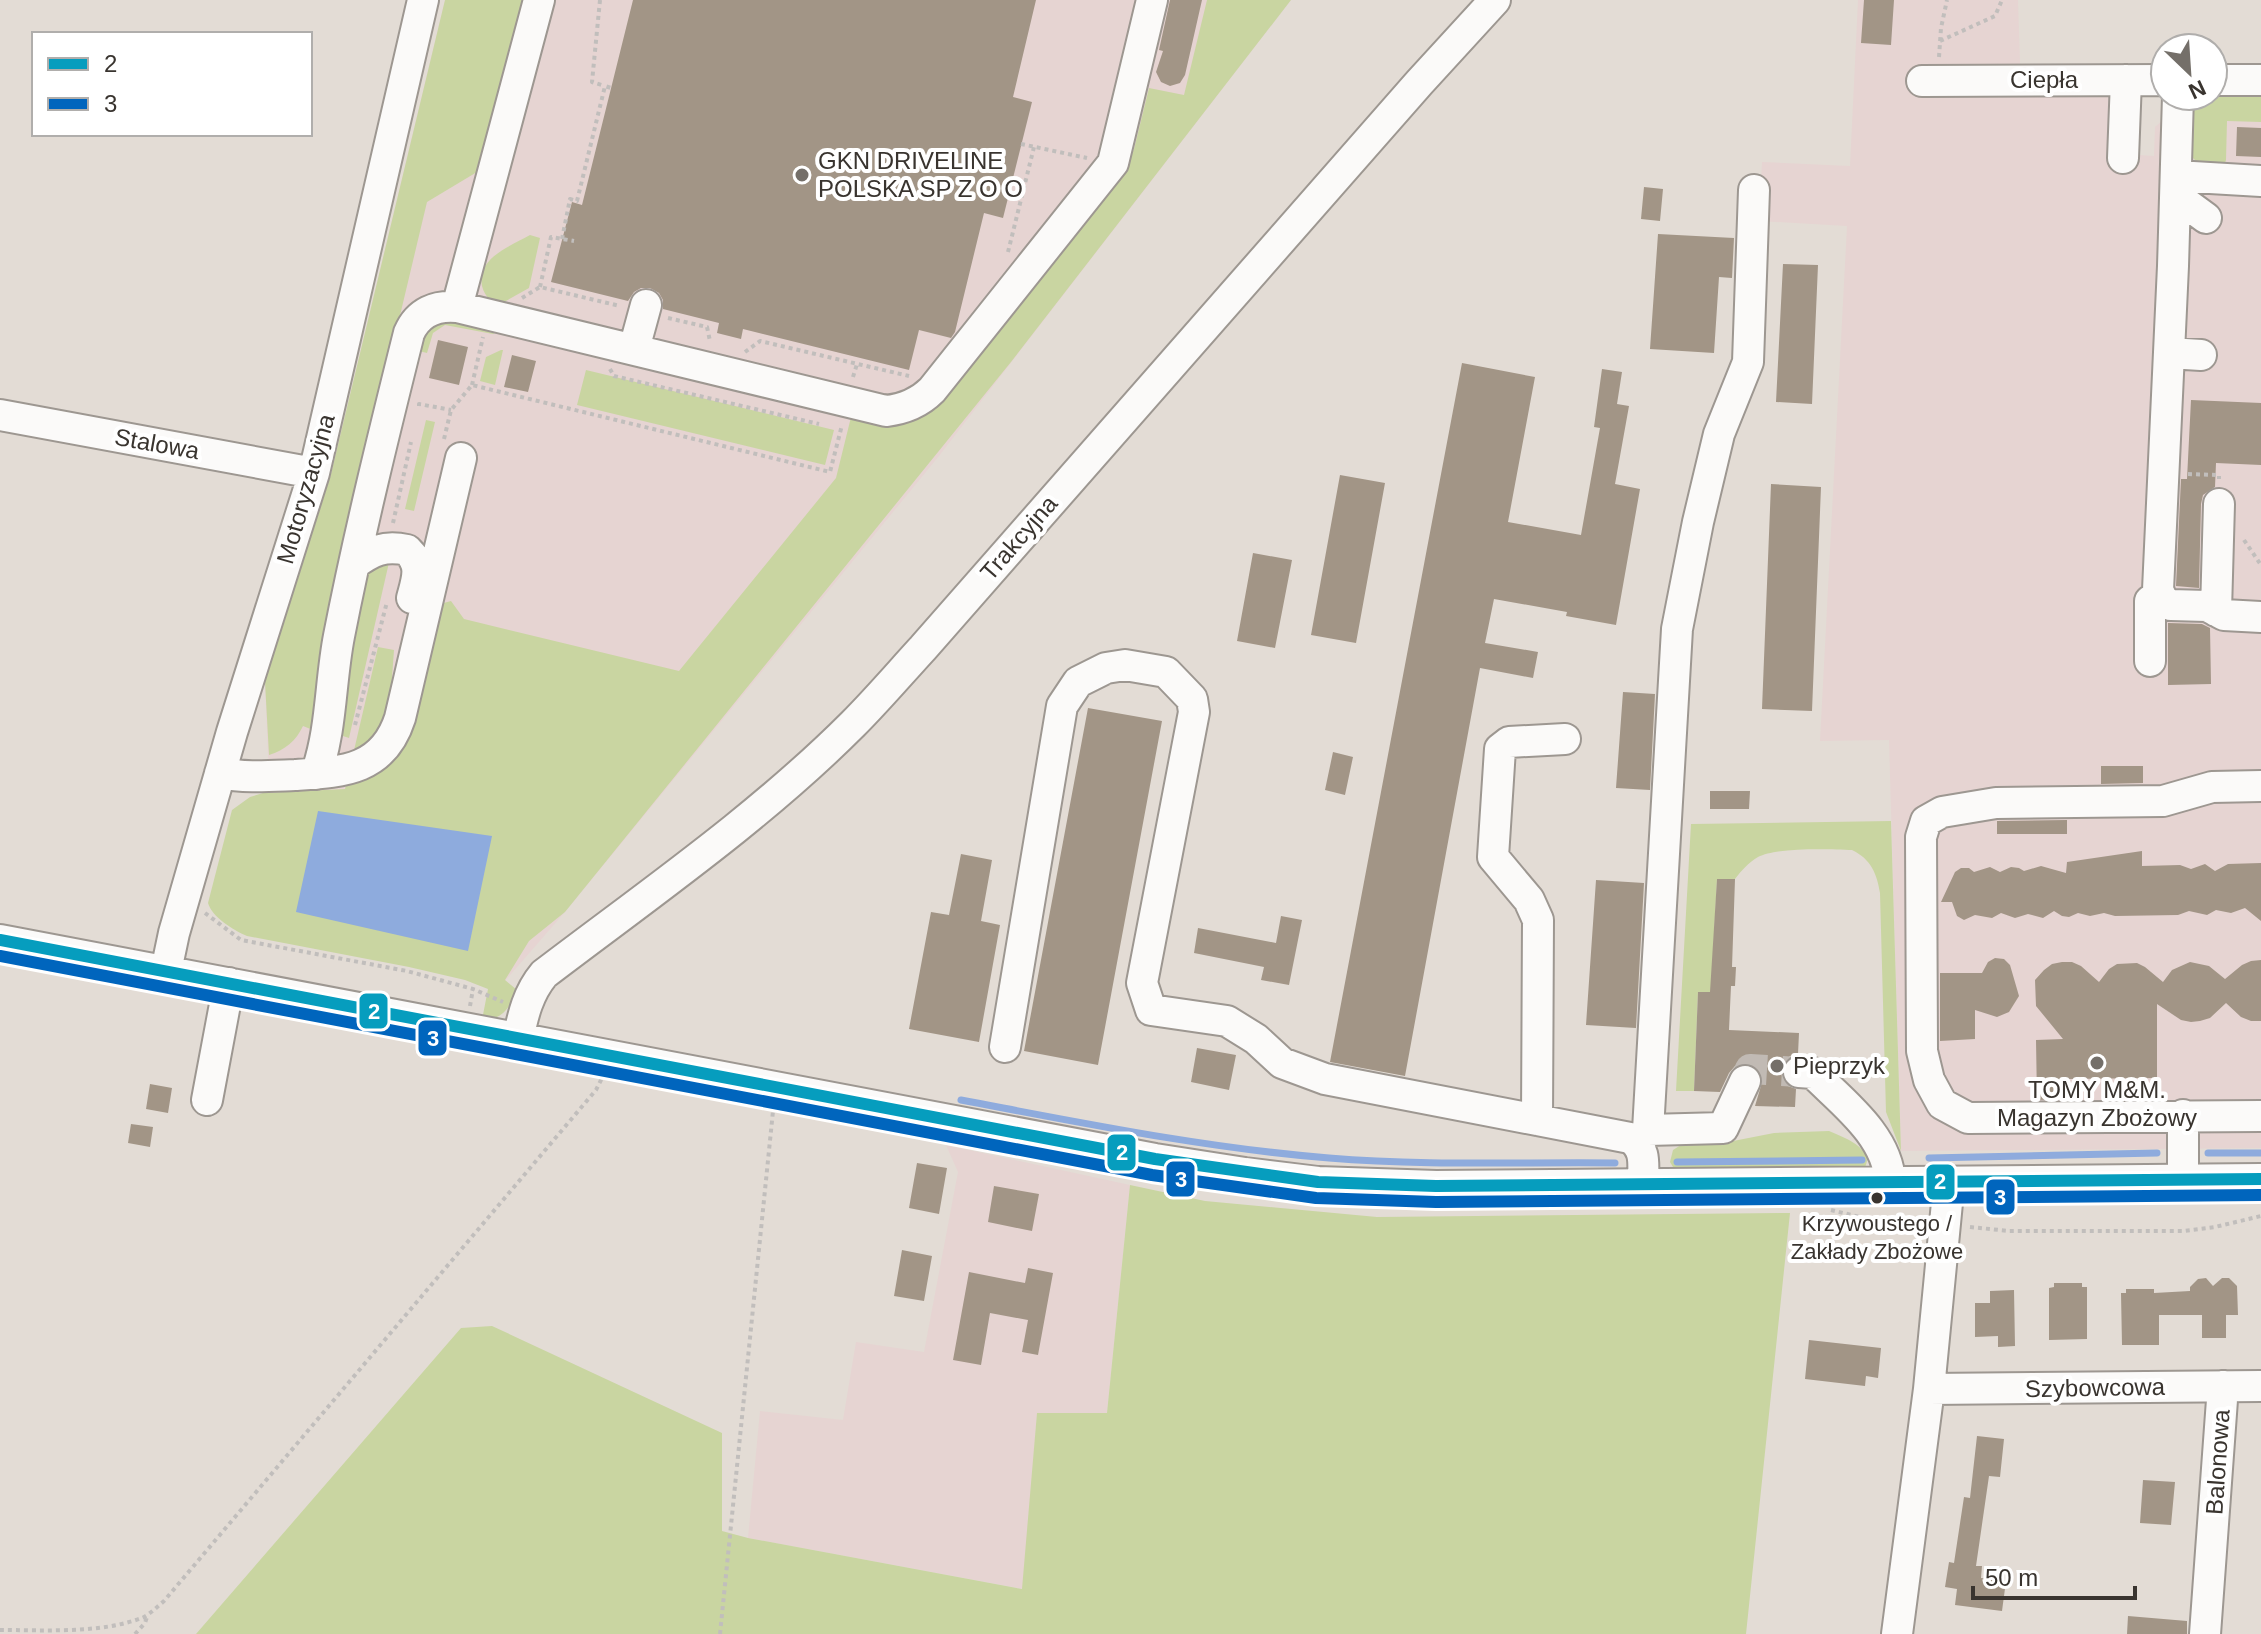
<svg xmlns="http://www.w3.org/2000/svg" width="2261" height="1634" viewBox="0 0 2261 1634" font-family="Helvetica,sans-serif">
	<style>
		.industrial { fill: #e6d4d2 }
		.green { fill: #c9d5a1 }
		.water { fill: #8eabdd }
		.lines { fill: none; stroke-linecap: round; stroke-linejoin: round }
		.stream { stroke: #8eabdd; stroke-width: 7 }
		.building { fill: #a29586 }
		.minor-tunnel { stroke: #c1bab4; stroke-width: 30; stroke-dasharray: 30 15; stroke-linecap: butt }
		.minor-casing { stroke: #9d9791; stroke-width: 34 }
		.path { stroke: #c1bebc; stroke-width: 4; stroke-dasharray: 4 4; stroke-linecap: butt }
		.minor { stroke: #fbfaf9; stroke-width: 30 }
		.bus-1-casing { stroke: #fff; stroke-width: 18 }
		.bus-2-casing { stroke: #fff; stroke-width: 18 }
		.bus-1 { stroke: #069dbe; stroke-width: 12 }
		.bus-2 { stroke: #0065bd; stroke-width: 12 }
		.poi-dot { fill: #746f69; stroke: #fff; stroke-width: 3 }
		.bus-dot { fill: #39342f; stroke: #fff; stroke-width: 3 }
		.labels { text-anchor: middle; stroke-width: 8; stroke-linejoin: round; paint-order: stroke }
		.bus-label { font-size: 22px; fill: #39342f; stroke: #fff }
		.street-label { font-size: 24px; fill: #39342f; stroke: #fff }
		.poi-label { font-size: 24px; fill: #39342f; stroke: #fff; text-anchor: start }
		.line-badge { stroke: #fff; stroke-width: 3 }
		.badge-label { font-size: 22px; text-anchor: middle; font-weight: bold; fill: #fff }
	</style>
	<rect width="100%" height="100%" fill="#e3dcd5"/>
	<!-- industrial -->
	<path class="industrial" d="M 445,0 L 1291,0 L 939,456 L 565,912 L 505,981 L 251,935 L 271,825 L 265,682 L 331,474 Z
		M 1858,0 L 2018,0 L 2021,93 L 2112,94 L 2138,155 L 2154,156 L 2155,127 L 2164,119 L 2186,119 L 2198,98 L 2201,96 L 2261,95 L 2261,1148 L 1901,1151 L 1889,740 L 1820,741 L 1847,226 L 1759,221 L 1762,162 L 1850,166 Z
		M 946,1145 L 1130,1185 L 1107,1413 L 1037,1414 L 1023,1589 L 748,1538 L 760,1411 L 843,1420 L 856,1342 L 924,1352 L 958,1172 Z"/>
	<!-- green -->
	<path class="green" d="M 445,0 L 523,0 L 486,154 L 477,172 L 427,202 L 358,492 L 313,730 L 303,726 C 296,741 285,750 269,755 L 265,682 L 331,474 Z
		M 1207,0 L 1291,0 L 1011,362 L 565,912 L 529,941 L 505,980 L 517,990 C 511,1007 501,1021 482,1020 L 488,989 L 465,980 L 409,967 L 247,936 C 233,930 212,917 208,903 L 232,810 L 250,797 L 263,793 L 345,789 L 347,781 L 367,773 L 440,604 L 451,601 L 464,619 L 679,671 L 836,478 L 852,413 L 884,421 L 1128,163 L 1134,149 L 1149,88 L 1184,95 Z
		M 2213,94 L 2261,95 L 2261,122 L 2227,121 L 2226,160 L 2224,166 L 2200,165 L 2190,155 L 2192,104 L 2201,96 Z
		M 530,235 L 540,238 L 529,288 L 504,302 L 503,308 C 493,303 485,298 482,286 C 476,258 511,246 530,235 Z
		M 445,319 L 498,329 L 497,332 L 493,334 L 445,325 L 433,333 L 427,353 L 419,351 C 424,335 430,327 445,319 Z
		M 501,350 L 503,350 L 495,385 L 480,381 L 486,357 Z
		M 586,370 L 834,430 L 825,465 L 577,405 Z
		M 426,420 L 435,422 L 414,511 L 405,509 Z
		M 390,558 L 349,738 L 340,735 L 343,689 L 364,572 Z
		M 378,647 L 394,650 L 390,705 L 384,729 L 352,759 Z
		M 1891,821 L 1901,1151 L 1886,1112 L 1880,893 C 1877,874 1871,859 1852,850 C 1829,849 1777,847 1758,857 C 1748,863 1742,870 1735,879 L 1717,879 L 1711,992 L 1698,992 L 1694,1091 L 1676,1091 L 1691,824 Z
		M 1829,1131 C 1845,1138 1859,1142 1868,1158 L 1864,1171 L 1676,1172 L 1670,1162 L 1673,1150 L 1684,1143 L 1723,1143 L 1774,1133 Z
		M 1130,1185 L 1205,1201 L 1377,1217 L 1790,1213 L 1746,1634 L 196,1634 L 461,1328 L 492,1326 L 722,1433 L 722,1531 L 748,1538 L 1022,1589 L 1037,1413 L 1107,1413 Z"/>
	<!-- water -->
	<path class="water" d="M 318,811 L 492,836 L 468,951 L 296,912 Z"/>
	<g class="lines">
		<!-- stream -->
		<path class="stream" d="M 961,1100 C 1083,1123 1205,1148 1329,1158 C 1424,1166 1520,1162 1615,1163
			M 2208,1153 L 2261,1153
			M 1929,1158 L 2157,1153
			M 1677,1162 L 1862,1160"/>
	</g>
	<!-- building -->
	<path class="building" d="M 633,0 L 1036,0 L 1013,97 L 1032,102 L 1003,218 L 984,213 L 955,332 L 951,338 L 919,330 L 909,370 L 743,329 L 741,339 L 717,333 L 719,323 L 663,309 L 663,300 L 659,293 L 650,288 L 641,288 L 634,292 L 628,301 L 551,282 L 572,202 L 582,205 Z
		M 1170,0 L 1202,0 L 1185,75 L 1180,83 L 1170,86 L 1161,82 L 1156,72 L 1163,51 L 1159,50 Z
		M 1864,0 L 1894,0 L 1891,45 L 1861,43 Z
		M 2237,127 L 2261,128 L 2261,157 L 2236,156 Z
		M 1644,187 L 1663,189 L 1660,221 L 1641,219 Z
		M 1658,234 L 1734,238 L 1732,278 L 1719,277 L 1714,353 L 1650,349 Z
		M 1783,264 L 1818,265 L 1812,404 L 1776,402 Z
		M 438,340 L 468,347 L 459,385 L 429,378 Z
		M 512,355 L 536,361 L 528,392 L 504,387 Z
		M 1462,363 L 1535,377 L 1508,522 L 1581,535 L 1600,428 L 1594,427 L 1602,369 L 1622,372 L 1617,404 L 1629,406 L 1615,484 L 1640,489 L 1616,625 L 1566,616 L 1567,612 L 1494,599 L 1485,643 L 1538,652 L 1533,678 L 1480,668 L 1405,1076 L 1330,1062 Z
		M 2191,400 L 2261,403 L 2261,465 L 2216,463 L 2215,487 L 2203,495 L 2201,504 L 2199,588 L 2176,586 L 2181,479 L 2187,479 Z
		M 1340,475 L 1385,483 L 1356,643 L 1311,635 Z
		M 1771,484 L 1821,487 L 1812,711 L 1762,709 Z
		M 1253,553 L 1292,560 L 1275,648 L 1237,641 Z
		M 2168,623 L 2202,624 L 2210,628 L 2211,684 L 2168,685 Z
		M 1623,692 L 1655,694 L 1650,790 L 1616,788 Z
		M 1088,708 L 1162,721 L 1098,1065 L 1024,1051 Z
		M 1333,752 L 1353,757 L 1345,795 L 1325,790 Z
		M 2101,766 L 2143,766 L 2143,783 L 2101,784 Z
		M 1710,791 L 1750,791 L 1749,809 L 1710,809 Z
		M 2067,820 L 2067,834 L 1997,834 L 1997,821 Z
		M 2142,851 L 2142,866 L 2180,865 L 2191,869 L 2205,864 L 2215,871 L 2228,864 L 2261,863 L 2261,921 L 2245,908 L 2231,913 L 2216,910 L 2207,915 L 2189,911 L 2178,915 L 2115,916 L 2104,913 L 2090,916 L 2078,913 L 2069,917 L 2062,916 L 2054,911 L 2043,918 L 2028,914 L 2015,918 L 2001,913 L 1992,918 L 1975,915 L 1964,920 L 1957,916 L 1952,902 L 1941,902 L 1955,872 L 1961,868 L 1969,868 L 1974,872 L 1990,867 L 2000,872 L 2011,867 L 2019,868 L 2024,871 L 2041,866 L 2066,873 L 2067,862 Z
		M 961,854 L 992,860 L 981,921 L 1000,925 L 979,1042 L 909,1029 L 931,912 L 949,915 Z
		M 1717,879 L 1735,879 L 1732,967 L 1736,967 L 1735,986 L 1731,986 L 1729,1030 L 1799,1033 L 1798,1054 L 1790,1056 L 1785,1061 L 1781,1072 L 1783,1081 L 1788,1086 L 1796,1089 L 1795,1107 L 1755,1106 L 1763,1079 L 1759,1070 L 1753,1065 L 1744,1063 L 1735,1066 L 1729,1073 L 1720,1092 L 1694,1091 L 1698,992 L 1710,992 Z
		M 1596,880 L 1644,883 L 1636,1028 L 1586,1025 Z
		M 1281,916 L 1302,920 L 1289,985 L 1261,980 L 1264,967 L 1194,953 L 1198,928 L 1276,943 Z
		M 1995,958 L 2004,959 L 2010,965 L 2019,996 L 2009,1012 L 1997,1017 L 1975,1010 L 1975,1039 L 1940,1041 L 1940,973 L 1982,973 L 1988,962 Z
		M 2261,960 L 2261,1021 L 2251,1021 L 2241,1017 L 2226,1003 L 2210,1018 L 2200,1021 L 2191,1022 L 2181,1020 L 2157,1004 L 2157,1078 L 2067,1079 L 2068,1099 L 2037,1100 L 2036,1040 L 2063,1039 L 2036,1006 L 2035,980 L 2044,970 L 2052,964 L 2062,962 L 2072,962 L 2081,966 L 2099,982 L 2109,969 L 2117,964 L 2137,963 L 2145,967 L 2163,982 L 2172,970 L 2190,962 L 2209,966 L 2225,979 L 2242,965 L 2251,961 Z
		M 1197,1048 L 1236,1055 L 1229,1090 L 1191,1082 Z
		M 150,1084 L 172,1088 L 168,1113 L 146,1109 Z
		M 131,1124 L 153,1127 L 150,1147 L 128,1143 Z
		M 917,1163 L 947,1168 L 939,1214 L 909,1208 Z
		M 994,1186 L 1039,1194 L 1032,1231 L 988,1222 Z
		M 902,1250 L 932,1256 L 924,1301 L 894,1296 Z
		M 1028,1268 L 1053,1273 L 1038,1355 L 1022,1352 L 1028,1320 L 990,1313 L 981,1365 L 953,1360 L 969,1272 L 1025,1283 Z
		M 2206,1278 L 2213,1286 L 2222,1278 L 2229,1278 L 2237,1286 L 2238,1315 L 2226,1315 L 2226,1338 L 2202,1338 L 2202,1315 L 2159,1315 L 2159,1345 L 2122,1345 L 2121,1293 L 2126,1293 L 2126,1289 L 2154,1289 L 2154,1293 L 2190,1291 L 2190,1287 L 2198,1279 Z
		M 2054,1283 L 2082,1283 L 2082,1287 L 2087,1287 L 2087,1339 L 2049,1340 L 2049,1288 L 2054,1287 Z
		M 2014,1290 L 2015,1346 L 1998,1347 L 1998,1336 L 1975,1337 L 1975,1303 L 1990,1303 L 1990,1291 Z
		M 1809,1340 L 1881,1348 L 1878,1378 L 1866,1376 L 1865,1386 L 1805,1379 Z
		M 1977,1436 L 2004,1439 L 2000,1477 L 1989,1476 L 1976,1566 L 1982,1566 L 1981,1578 L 2006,1581 L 2002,1611 L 1955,1605 L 1957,1589 L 1945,1587 L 1949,1562 L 1954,1563 L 1964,1497 L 1970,1498 Z
		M 2143,1480 L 2175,1482 L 2171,1525 L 2140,1523 Z
		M 2128,1616 L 2187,1621 L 2187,1634 L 2127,1634 Z"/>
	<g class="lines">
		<!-- minor-tunnel -->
		<path class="minor-tunnel" d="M 1745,1081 L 1750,1069 L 1799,1072"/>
		<!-- minor casing -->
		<g class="minor-casing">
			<path id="minor" d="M 2213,80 L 2261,80
				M 1922,81 L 2165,80
				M 2178,96 L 2173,266 L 2158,590 L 2163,601 L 2171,605 L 2207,606 L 2224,615 L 2261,617
				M 2123,158 L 2126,80
				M 2176,176 L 2261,181
				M 2176,196 L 2206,218
				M 457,307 L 539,0
				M 634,349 L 646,305
				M 2169,353 L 2201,355
				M 0,415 L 314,473
				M 354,564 C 372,551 384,545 407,550 C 423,565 417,579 412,598
				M 2216,611 L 2219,504
				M 2150,661 L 2150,601
				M 220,773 C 245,778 269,776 295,775 C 342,772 383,771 400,718 L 461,458
				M 316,774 C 332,729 330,682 339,636 C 359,534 384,433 409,333 C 418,312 436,305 457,307 L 886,411 C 904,409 919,403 932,390 L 1113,163 L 1152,0
				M 2261,786 L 2212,787 L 2163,801 L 1996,803 L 1942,812 L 1926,821 L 1921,837 L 1922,1051 L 1929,1080 L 1942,1104 L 1968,1118 L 2261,1116
				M 0,940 L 1155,1159 L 1245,1173 L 1318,1182 L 1436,1186 L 2261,1179
				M 166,971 L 174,933 L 232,732 L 314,473 L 423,0
				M 518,1039 C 523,1015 528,993 544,974 C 649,894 759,818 853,724 C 877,700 900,673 923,648 L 1419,83 L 1495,0
				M 1005,1047 L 1062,706 L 1078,682 L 1106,668 L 1125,665 L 1166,672 L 1192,699 L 1194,712 L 1142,983 L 1151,1010 L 1227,1021 L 1256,1039 L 1282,1063 L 1325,1079 L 1630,1138 C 1647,1149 1643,1165 1643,1183
				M 1799,1072 L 1813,1073 C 1843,1103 1888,1136 1890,1182
				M 207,1100 L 229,983
				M 1537,1120 L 1538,920 L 1529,900 L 1493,857 L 1500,749 L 1509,742 L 1565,739
				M 1648,1130 L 1723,1128 L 1745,1081
				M 1638,1143 L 1648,1130 L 1677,629 L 1698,522 L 1719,434 L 1748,362 L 1754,190
				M 2183,1180 L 2183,1115
				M 1929,1389 L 2261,1386
				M 1897,1634 L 1929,1389 L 1949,1182
				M 2205,1634 L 2223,1386"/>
		</g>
		<!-- path -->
		<path class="path" d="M 600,0 L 592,82 L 605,86
			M 1940,41 L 1995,16 L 2002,0
			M 1939,57 L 1941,28 L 1947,0
			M 1021,144 L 1087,158
			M 562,239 L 570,199 L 577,201 L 605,86 L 611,88
			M 1008,252 L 1034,147
			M 540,287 L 551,237 L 574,241
			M 522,298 L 540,287 L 620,306
			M 668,318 L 707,327 L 710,341
			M 745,352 L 760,341 L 909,376
			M 610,369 L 614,376 L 819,424
			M 853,377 L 857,364
			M 472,385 L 483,337
			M 419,406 L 419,404 L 451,410
			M 444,439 L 451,410 L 472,385 L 830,472 L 842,425
			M 2188,474 L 2219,475 L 2219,479
			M 393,523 L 411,442
			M 2244,540 L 2261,565
			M 355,725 L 387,602
			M 205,913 L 241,940 L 407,971 L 473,989 L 503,1002
			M 470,1006 L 473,989
			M 1831,1210 L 1872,1220 L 1921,1222
			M 1970,1227 L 2009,1231 L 2183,1231 L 2215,1227 L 2261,1216
			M 0,1630 C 44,1630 103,1634 144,1617 C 151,1613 157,1607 164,1601 L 596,1090 L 602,1078
			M 135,1634 L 145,1623 L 147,1617
			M 720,1634 L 773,1111"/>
		<!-- minor -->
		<use href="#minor" class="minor"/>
		<!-- bus-1 casing -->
		<g class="bus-1-casing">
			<path id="bus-1" d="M 0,940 L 1155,1159 L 1318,1182 L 1436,1186 L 2261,1179"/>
		</g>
		<!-- bus-2 casing -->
		<g class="bus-2-casing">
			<path id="bus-2" d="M 0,956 L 1152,1175 L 1316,1198 L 1436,1202 L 2261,1195"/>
		</g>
		<!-- bus-1 -->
		<use href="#bus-1" class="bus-1"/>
		<!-- bus-2 -->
		<use href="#bus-2" class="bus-2"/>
	</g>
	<!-- markers -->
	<g class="poi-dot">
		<circle cx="802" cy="175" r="8"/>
		<circle cx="2097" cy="1063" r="8"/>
		<circle cx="1777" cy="1066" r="8"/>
	</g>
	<circle class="bus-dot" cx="1877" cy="1198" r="7"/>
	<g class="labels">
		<!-- bus labels -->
		<g class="bus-label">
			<text x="1877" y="1231">Krzywoustego /<tspan x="1877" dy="28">Zakłady Zbożowe</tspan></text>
		</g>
		<!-- street labels -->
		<g class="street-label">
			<text x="2044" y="88">Ciepła</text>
			<text transform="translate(157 444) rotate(10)" y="8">Stalowa</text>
			<text transform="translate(306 489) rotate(-74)" y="8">Motoryzacyjna</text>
			<text transform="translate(1019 538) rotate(-49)" y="8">Trakcyjna</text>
			<text transform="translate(2095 1388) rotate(-1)" y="8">Szybowcowa</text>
			<text transform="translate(2218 1462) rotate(-86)" y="8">Balonowa</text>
		</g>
		<!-- poi labels -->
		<g class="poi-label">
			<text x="818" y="169">GKN DRIVELINE<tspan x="818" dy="28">POLSKA SP Z O O</tspan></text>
			<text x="1793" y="1074">Pieprzyk</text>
			<text x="2097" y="1098" text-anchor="middle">TOMY M&amp;M.<tspan x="2097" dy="28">Magazyn Zbożowy</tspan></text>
		</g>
	</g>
	<g class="line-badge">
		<rect x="358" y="992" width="31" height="38" rx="8" fill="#069dbe"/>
		<rect x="417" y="1019" width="31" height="38" rx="8" fill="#0065bd"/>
		<rect x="1106" y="1133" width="31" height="39" rx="8" fill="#069dbe"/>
		<rect x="1165" y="1160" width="31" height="38" rx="8" fill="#0065bd"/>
		<rect x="1925" y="1163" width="31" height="38" rx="8" fill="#069dbe"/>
		<rect x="1985" y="1178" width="31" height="38" rx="8" fill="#0065bd"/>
	</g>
	<g class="badge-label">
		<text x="374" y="1019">2</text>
		<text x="433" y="1046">3</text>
		<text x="1122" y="1160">2</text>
		<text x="1181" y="1187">3</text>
		<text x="1940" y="1189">2</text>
		<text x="2000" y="1205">3</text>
	</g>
	<!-- legend -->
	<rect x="32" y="32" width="280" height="104" fill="#ffffff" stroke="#b0aeac" stroke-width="2"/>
	<rect x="48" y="58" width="40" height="12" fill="#069dbe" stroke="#b0aeac" stroke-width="2"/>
	<text x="104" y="72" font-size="24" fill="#39342f">2</text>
	<rect x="48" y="98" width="40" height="12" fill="#0065bd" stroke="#b0aeac" stroke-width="2"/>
	<text x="104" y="112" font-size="24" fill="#39342f">3</text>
	<!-- north arrow -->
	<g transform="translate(2189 72) rotate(155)"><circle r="38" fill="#ffffff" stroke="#b0aeac" stroke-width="2"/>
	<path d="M0-6L14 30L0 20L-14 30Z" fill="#746f69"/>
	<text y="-12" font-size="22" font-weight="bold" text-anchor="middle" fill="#39342f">N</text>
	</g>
	<!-- scale -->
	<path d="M1973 1586v12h162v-12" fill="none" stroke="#39342f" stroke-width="4"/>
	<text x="1985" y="1586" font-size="24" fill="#39342f" stroke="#ffffff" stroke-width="6" paint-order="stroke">50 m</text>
</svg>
